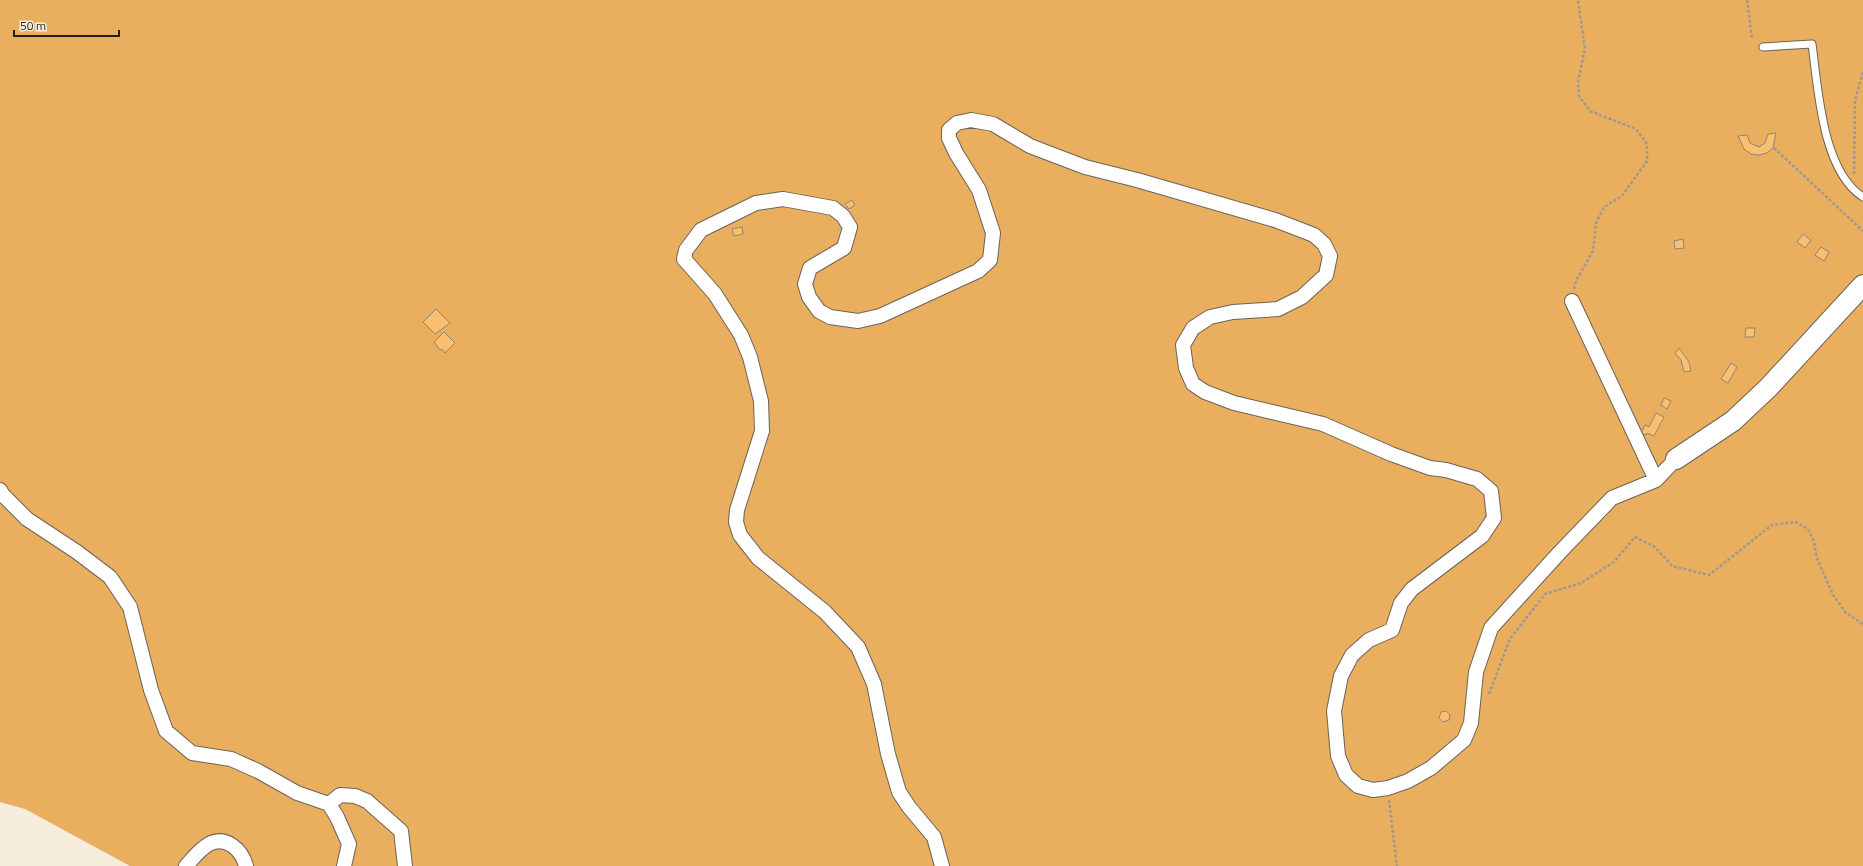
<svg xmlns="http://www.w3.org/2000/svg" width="1863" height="866" viewBox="0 0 1863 866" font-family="'Titillium Web',sans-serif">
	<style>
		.forest { fill: #e9af5e }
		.building { fill: #fbc06f; stroke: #8e8578 }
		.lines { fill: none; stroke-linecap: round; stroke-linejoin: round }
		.lane-casing { stroke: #6c6357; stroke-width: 9 }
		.street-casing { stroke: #6c6357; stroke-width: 16 }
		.secondary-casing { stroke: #6c6357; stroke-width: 22 }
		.path { stroke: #a0988e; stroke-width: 2.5; stroke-dasharray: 3 2; stroke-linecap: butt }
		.lane { stroke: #fff; stroke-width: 7 }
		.street { stroke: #fff; stroke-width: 14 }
		.secondary { stroke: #fff; stroke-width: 20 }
	</style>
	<rect width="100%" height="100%" fill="#f6ecde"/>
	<!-- forest -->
	<path class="forest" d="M 0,0 L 1863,0 L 1863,866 L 130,866 L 25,809 L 0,802 Z"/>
	<!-- building -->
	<path class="building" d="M 1776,133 L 1773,148 L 1767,153 L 1759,155 L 1751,154 L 1744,149 L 1738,136 L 1747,135 L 1750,143 L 1759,147 L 1765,143 L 1768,134 Z
		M 852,200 L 855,205 L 849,209 L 845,204 Z
		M 742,227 L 743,234 L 734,236 L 732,229 Z
		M 1803,234 L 1811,240 L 1805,248 L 1797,242 Z
		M 1683,239 L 1684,248 L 1675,249 L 1674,241 Z
		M 1821,247 L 1829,252 L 1824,261 L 1815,255 Z
		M 436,309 L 450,323 L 435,334 L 423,322 Z
		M 1746,328 L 1755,328 L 1754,337 L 1745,337 Z
		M 444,332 L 455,343 L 445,353 L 442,349 L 440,350 L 434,342 Z
		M 1679,348 L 1689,362 L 1691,371 L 1684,372 L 1681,360 L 1675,353 Z
		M 1731,363 L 1737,367 L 1728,383 L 1721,379 Z
		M 1664,398 L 1671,401 L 1667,409 L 1661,405 Z
		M 1656,413 L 1664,417 L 1654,436 L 1647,433 L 1646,435 L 1641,433 L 1645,425 L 1649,427 Z
		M 1446,711 L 1450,715 L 1449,720 L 1443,722 L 1439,718 L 1441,712 Z"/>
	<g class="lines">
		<!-- lane casing -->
		<g class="lane-casing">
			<path id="lane" d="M 1763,47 L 1812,44 C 1818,88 1822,171 1863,197"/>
		</g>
		<!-- street casing -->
		<g class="street-casing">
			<path id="street" d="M 1572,301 L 1656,480
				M 0,490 L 3,495 L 27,519 L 77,552 L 110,577 L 130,607 L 151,690 L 166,731 L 192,753 L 231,759 L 258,771 L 297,793 L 329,804 L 337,817 L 349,844 L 344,866
				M 329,804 L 340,795 L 355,796 L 367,801 L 401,831 L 405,866
				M 186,866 C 192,859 200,849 209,844 C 226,835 242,850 246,866
				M 942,866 L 934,837 L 909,807 L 899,792 L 888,754 L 874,684 L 858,647 L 825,612 L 758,558 L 740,535 L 736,522 L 737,510 L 762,431 L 761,401 L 750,357 L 741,335 L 715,294 L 684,259 L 686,250 L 701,230 L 756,203 L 783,199 L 833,208 L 843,216 L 850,227 L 844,248 L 810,268 L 805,284 L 809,297 L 819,311 L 830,317 L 858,321 L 880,316 L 978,271 L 990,260 L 993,233 L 979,190 L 956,153 L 949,138 L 949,130 L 957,123 L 971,120 L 993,124 L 1030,146 L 1085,167 L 1137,180 L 1275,220 L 1314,235 L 1324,244 L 1330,256 L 1326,275 L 1302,297 L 1278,309 L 1233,312 L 1210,317 L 1193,328 L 1183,345 L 1186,368 L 1193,384 L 1205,392 L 1234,403 L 1323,424 L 1391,454 L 1430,468 L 1446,470 L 1477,479 L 1491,491 L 1494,518 L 1482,536 L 1412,589 L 1401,603 L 1392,630 L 1369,640 L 1352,655 L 1341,676 L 1334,711 L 1338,756 L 1346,775 L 1358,786 L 1373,790 L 1388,788 L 1408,781 L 1431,768 L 1464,740 L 1471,723 L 1476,672 L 1491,628 L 1560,552 L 1612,498 L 1656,480 L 1676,459"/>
		</g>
		<!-- secondary casing -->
		<g class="secondary-casing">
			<path id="secondary" d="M 1676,459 L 1733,421 L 1768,388 L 1863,285"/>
		</g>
		<!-- path -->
		<path class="path" d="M 1747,0 L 1752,38
			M 1774,148 L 1863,231
			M 1854,174 L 1855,101 L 1863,71
			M 1574,289 L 1576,281 L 1593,251 L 1596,223 L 1604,207 L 1622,196 L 1647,161 L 1647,144 L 1636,129 L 1590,111 L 1579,96 L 1578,81 L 1585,49 L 1578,0
			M 1489,694 L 1510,639 L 1545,594 L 1581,583 L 1614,562 L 1635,537 L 1655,547 L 1672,566 L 1709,575 L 1772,525 L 1796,522 L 1808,529 L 1814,542 L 1817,558 L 1833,595 L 1846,613 L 1863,624
			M 1389,800 L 1397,866"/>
		<!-- lane -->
		<use href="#lane" class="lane"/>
		<!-- street -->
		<use href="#street" class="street"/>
		<!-- secondary -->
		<use href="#secondary" class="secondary"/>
	</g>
	<!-- scale -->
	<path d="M14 30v6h105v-6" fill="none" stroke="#231f1a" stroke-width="2"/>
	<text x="20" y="30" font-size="12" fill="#231f1a" stroke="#f6ecde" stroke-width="3" paint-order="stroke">50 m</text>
</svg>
